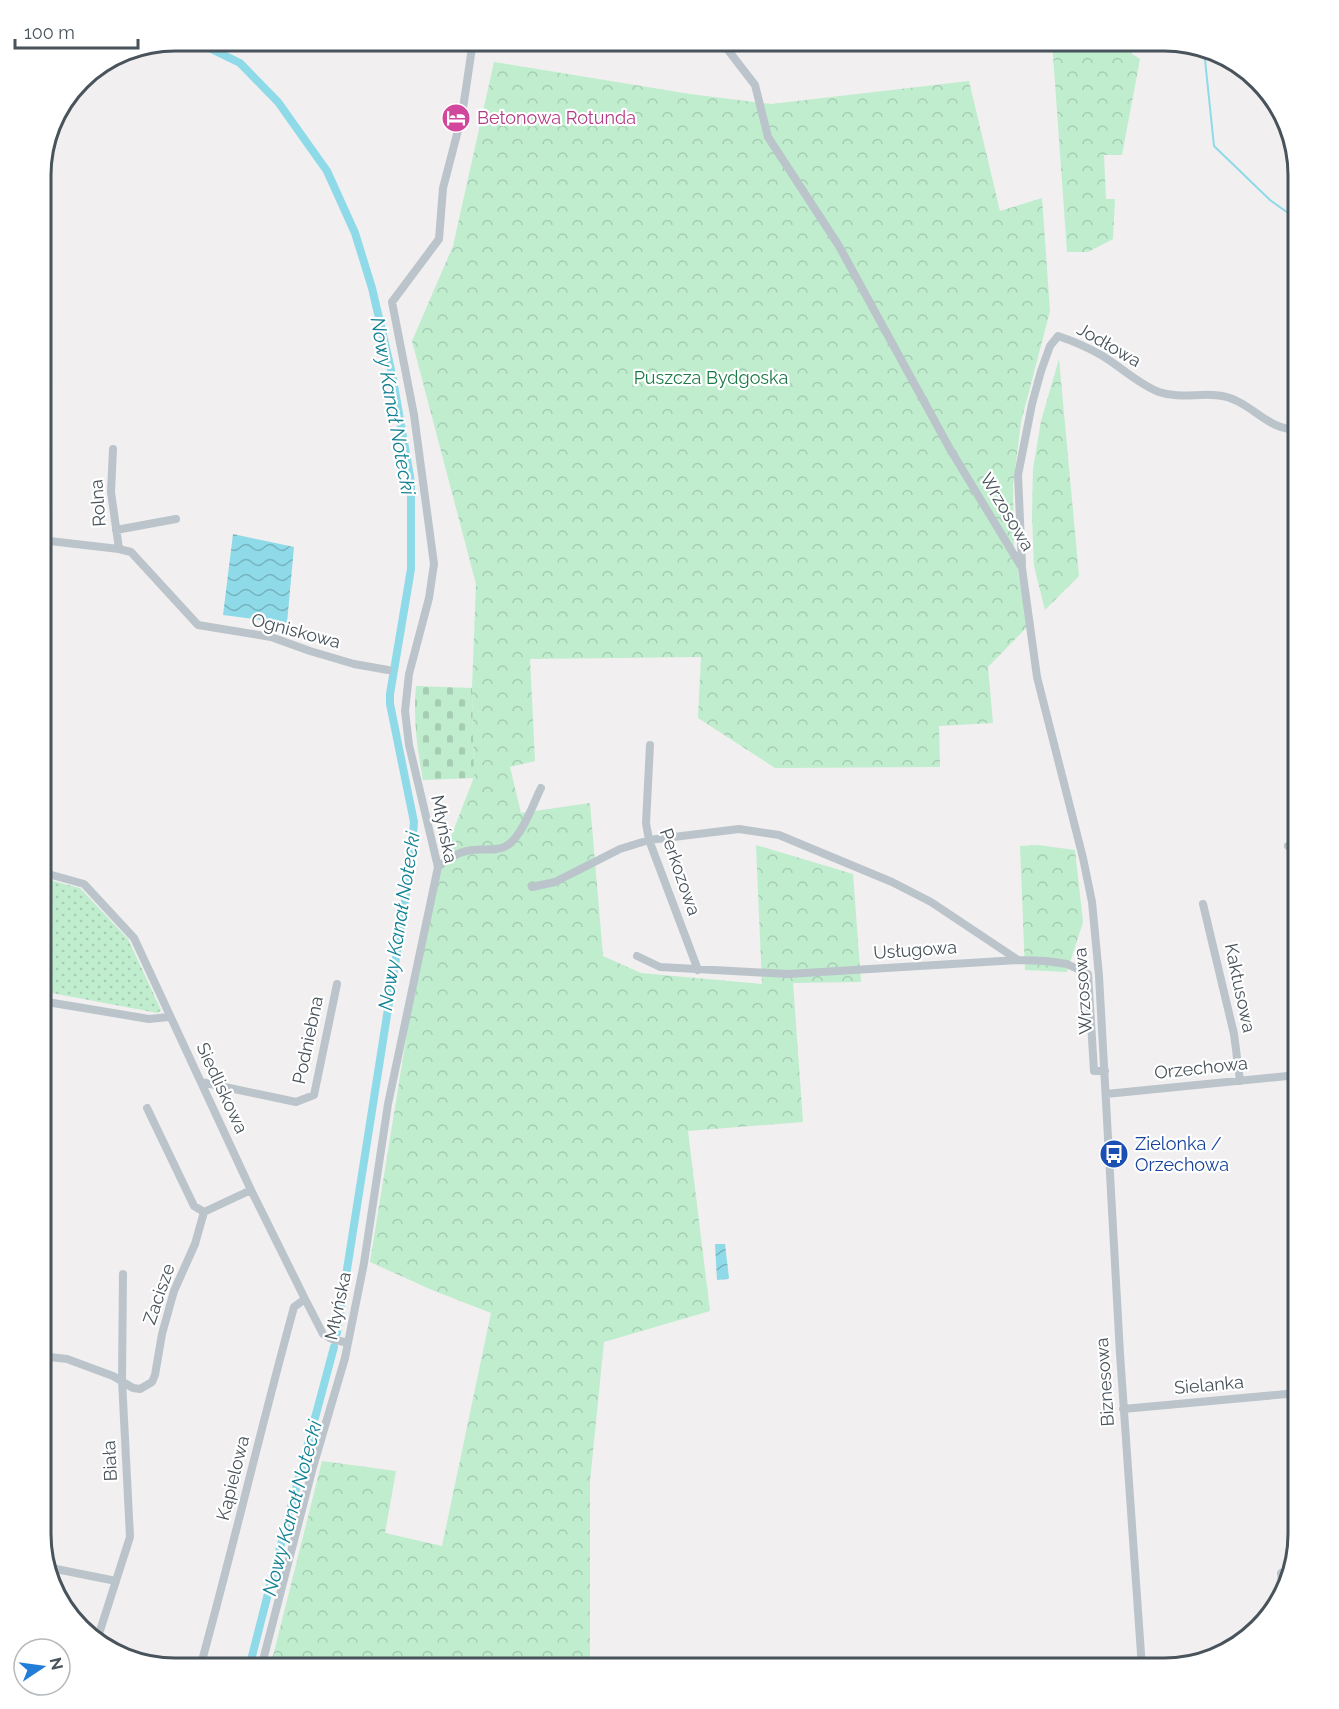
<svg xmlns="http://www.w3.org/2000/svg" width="1339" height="1709" viewBox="0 0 1339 1709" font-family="Raleway,sans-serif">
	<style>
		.grass { fill: url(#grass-dots) }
		.forest { fill: url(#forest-crowns) }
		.cemetery { fill: url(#cemetery-stones) }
		.water { fill: url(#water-waves) }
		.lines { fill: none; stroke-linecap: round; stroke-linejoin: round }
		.stream { stroke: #8edae8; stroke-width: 2 }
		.canal { stroke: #8edae8; stroke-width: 8 }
		.minor { stroke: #bbc4cb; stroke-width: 8 }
		.labels { text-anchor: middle; stroke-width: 4.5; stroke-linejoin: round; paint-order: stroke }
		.hotel-label { font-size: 18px; fill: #b23c85; stroke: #fff; text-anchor: start }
		.street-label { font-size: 18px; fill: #48535b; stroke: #fff }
		.park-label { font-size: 18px; fill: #1b7a45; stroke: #fff }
		.transit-label { font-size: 18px; fill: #164399; stroke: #fff; text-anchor: start }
		.water-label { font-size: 20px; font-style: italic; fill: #138294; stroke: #fff }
		.rim { fill: none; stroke: #48535b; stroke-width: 3 }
	</style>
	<defs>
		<pattern id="grass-dots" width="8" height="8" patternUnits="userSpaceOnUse" patternTransform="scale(1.5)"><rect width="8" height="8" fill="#bfedce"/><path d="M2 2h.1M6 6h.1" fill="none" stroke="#a6cdb3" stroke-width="1.8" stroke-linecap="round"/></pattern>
		<pattern id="forest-crowns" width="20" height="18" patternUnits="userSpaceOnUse" patternTransform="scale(1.5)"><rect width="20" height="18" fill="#bfedce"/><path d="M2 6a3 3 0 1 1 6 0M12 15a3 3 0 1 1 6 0" fill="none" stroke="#a6cdb3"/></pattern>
		<pattern id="cemetery-stones" width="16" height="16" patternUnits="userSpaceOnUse" patternTransform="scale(1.5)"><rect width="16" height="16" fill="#bfedce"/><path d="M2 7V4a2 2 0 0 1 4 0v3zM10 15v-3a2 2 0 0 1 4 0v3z" fill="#a6cdb3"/></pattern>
		<pattern id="water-waves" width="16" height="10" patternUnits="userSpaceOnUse" patternTransform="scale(1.5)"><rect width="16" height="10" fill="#8edae8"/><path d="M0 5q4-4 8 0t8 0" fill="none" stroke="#76b3bf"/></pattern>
	</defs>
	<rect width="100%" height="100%" fill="#f1efef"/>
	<!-- grass -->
	<path class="grass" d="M 41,878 L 80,888 L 128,939 L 161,1010 L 158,1013 L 41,991 Z"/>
	<!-- forest -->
	<path class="forest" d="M 1052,41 L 1132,41 L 1132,54 L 1140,59 L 1122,155 L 1104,155 L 1106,199 L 1115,199 L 1113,239 L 1088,252 L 1067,252 Z
		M 494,62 L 690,94 L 771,104 L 969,81 L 1000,211 L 1042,198 L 1050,311 L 1021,422 L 1013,486 L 1014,546 L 1027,627 L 988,667 L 993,723 L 939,726 L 940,767 L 775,768 L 698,718 L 701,657 L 530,659 L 535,761 L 510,767 L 521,813 L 590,803 L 603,956 L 641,973 L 762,984 L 756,845 L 853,874 L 861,982 L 793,983 L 803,1122 L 688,1131 L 710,1311 L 604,1342 L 590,1481 L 590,1668 L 270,1668 L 322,1461 L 396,1471 L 385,1533 L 442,1546 L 491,1313 L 432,1290 L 370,1262 L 430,891 L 474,777 L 472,688 L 476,584 L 412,341 L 453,246 Z
		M 1059,359 L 1079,576 L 1045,610 L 1034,566 L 1032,515 L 1033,469 L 1041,421 Z
		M 1038,845 L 1075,850 L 1083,922 L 1067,972 L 1025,970 L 1020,846 Z"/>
	<!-- cemetery -->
	<path class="cemetery" d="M 416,686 L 472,688 L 474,778 L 423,780 C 417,748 413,718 416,686 Z"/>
	<!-- water -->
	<path class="water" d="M 233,534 L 294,547 L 287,623 L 223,615 Z
		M 715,1244 L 725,1244 L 729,1278 L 728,1279 L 717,1280 Z"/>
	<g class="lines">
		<!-- stream -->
		<path class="stream" d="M 1204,50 L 1214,146 L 1270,200 L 1298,220"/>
		<!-- canal -->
		<path class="canal" d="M 195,41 L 240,63 L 278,102 L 327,171 L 355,233 L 372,288 L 392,374 L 411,482 L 411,569 L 390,694 L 390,704 L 414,822 L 410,869 L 337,1333
			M 249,1668 L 272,1578 L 334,1347"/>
		<!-- minor -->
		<path class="minor" d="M 721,41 L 755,85 L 768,137 L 839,246 L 950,449 L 1022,568 L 1037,677 L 1083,858 L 1092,902 L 1099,976 L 1120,1354 L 1142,1668
			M 116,530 L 176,519
			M 41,540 L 119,549 L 111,492 L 113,449
			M 119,549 L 131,552 L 198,625 L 271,637 L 310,651 L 354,664 L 388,670
			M 1022,565 L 1018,475 L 1032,404 L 1041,371 L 1050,346 L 1058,336 C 1073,341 1087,347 1101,355 C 1120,366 1138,384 1159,392 C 1184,401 1213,388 1237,401 C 1258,411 1274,432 1298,429
			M 1292,626 L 1291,761 L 1298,779
			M 650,745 L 646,823 L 649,840 L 698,970
			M 1288,846 L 1298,842
			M 438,867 C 447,860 455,853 467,851 C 480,847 496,853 508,845 C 523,834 533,804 541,788
			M 41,872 L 84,884 L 134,938 L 251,1190 L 305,1299 L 323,1334 L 332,1339 L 348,1343
			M 532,887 L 555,882 L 620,849 L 649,840 L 739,829 L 779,835 L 892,882 L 931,902 L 1018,960
			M 1203,904 L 1234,1034 L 1240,1081
			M 637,956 L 660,967 L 788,974 L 1018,960 L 1046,961 L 1067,964 L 1088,974 L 1094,1071 L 1105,1071
			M 41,1001 L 149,1019 L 169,1017
			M 201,1082 L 296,1102 L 314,1095 L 337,984
			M 1106,1094 L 1298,1075
			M 147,1108 L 194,1206 L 204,1212 L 251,1190
			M 41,1356 L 67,1359 L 113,1376 L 133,1388 L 140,1389 L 152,1382 L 155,1375 L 162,1334 L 174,1291 L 195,1244 L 204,1212
			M 1123,1409 L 1298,1393
			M 51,1568 L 116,1581
			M 1283,1592 L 1281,1573 L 1289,1569
			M 97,1640 L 130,1537 L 122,1380 L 123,1274
			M 200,1668 C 233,1548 261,1427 294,1307 L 305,1299
			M 261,1668 L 313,1467 L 345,1358 L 364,1263 L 388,1104 L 438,867 L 409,745 L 405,711 L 409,674 L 429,598 L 434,564 L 414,415 L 392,302 L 439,239 L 443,188 L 462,115 L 473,41"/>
	</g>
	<!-- icons -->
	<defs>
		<g id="hotel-disc" transform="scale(1.5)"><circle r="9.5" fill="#d1479c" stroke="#fff"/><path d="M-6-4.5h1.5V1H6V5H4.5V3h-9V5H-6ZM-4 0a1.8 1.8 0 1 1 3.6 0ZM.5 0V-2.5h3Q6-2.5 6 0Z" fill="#fff"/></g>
		<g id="bus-disc" transform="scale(1.5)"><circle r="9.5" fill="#1a4fb4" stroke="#fff"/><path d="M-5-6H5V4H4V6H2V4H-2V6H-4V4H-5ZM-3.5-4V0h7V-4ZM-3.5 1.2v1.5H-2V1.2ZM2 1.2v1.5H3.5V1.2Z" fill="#fff"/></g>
	</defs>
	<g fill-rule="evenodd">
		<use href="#hotel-disc" x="456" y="118"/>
		<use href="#bus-disc" x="1114" y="1154"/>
	</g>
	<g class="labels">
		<!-- hotel labels -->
		<g class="hotel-label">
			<text x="477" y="124">Betonowa Rotunda</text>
		</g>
		<!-- street labels -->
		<g class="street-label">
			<text transform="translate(1109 345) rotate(30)" y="6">Jodłowa</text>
			<text transform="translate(98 503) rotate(-94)" y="6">Rolna</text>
			<text transform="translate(1007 512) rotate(59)" y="6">Wrzosowa</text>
			<text transform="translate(296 631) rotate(15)" y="6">Ogniskowa</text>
			<text transform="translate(444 829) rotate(78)" y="6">Młyńska</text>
			<text transform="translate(680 872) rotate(71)" y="6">Perkozowa</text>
			<text transform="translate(915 950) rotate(-4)" y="6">Usługowa</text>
			<text transform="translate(1240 988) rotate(78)" y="6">Kaktusowa</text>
			<text transform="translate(1083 991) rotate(-94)" y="6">Wrzosowa</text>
			<text transform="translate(308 1040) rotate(-78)" y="6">Podniebna</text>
			<text transform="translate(1201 1068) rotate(-6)" y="6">Orzechowa</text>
			<text transform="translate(222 1088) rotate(65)" y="6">Siedliskowa</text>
			<text transform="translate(159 1294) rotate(-71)" y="6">Zacisze</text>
			<text transform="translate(338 1306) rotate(-78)" y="6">Młyńska</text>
			<text transform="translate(1105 1382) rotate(-94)" y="6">Biznesowa</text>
			<text transform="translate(1209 1385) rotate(-5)" y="6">Sielanka</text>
			<text transform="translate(110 1461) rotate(-93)" y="6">Biała</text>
			<text transform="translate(233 1478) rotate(-76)" y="6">Kąpielowa</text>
		</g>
		<!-- park labels -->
		<g class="park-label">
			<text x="711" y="384">Puszcza Bydgoska</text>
		</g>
		<!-- transit labels -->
		<g class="transit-label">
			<text x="1135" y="1150">Zielonka /<tspan x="1135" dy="21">Orzechowa</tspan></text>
		</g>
		<!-- water labels -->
		<g class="water-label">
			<text transform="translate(393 406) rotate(80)" y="7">Nowy Kanał Notecki</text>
			<text transform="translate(399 921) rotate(-81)" y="7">Nowy Kanał Notecki</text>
			<text transform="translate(292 1508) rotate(-75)" y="7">Nowy Kanał Notecki</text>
		</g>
	</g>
	<!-- crop -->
	<path d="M0 0H1339V1709H0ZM175 51H1164A124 124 0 0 1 1288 175V1534A124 124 0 0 1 1164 1658H175A124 124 0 0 1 51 1534V175A124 124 0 0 1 175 51Z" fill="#fff" fill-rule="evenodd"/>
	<path class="rim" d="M175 51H1164A124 124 0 0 1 1288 175V1534A124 124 0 0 1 1164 1658H175A124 124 0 0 1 51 1534V175A124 124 0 0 1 175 51Z"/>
	<!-- north arrow -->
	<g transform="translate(42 1667) rotate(77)"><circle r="28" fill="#ffffff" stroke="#b6babd" stroke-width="1.5"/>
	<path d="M0-4.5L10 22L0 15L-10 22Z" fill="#227dd8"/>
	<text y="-9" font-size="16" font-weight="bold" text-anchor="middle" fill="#48535b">N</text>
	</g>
	<!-- scale -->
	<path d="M15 39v9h123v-9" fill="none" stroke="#48535b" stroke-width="3"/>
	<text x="24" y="39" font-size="18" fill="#48535b" stroke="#ffffff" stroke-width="4.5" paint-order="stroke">100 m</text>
</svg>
